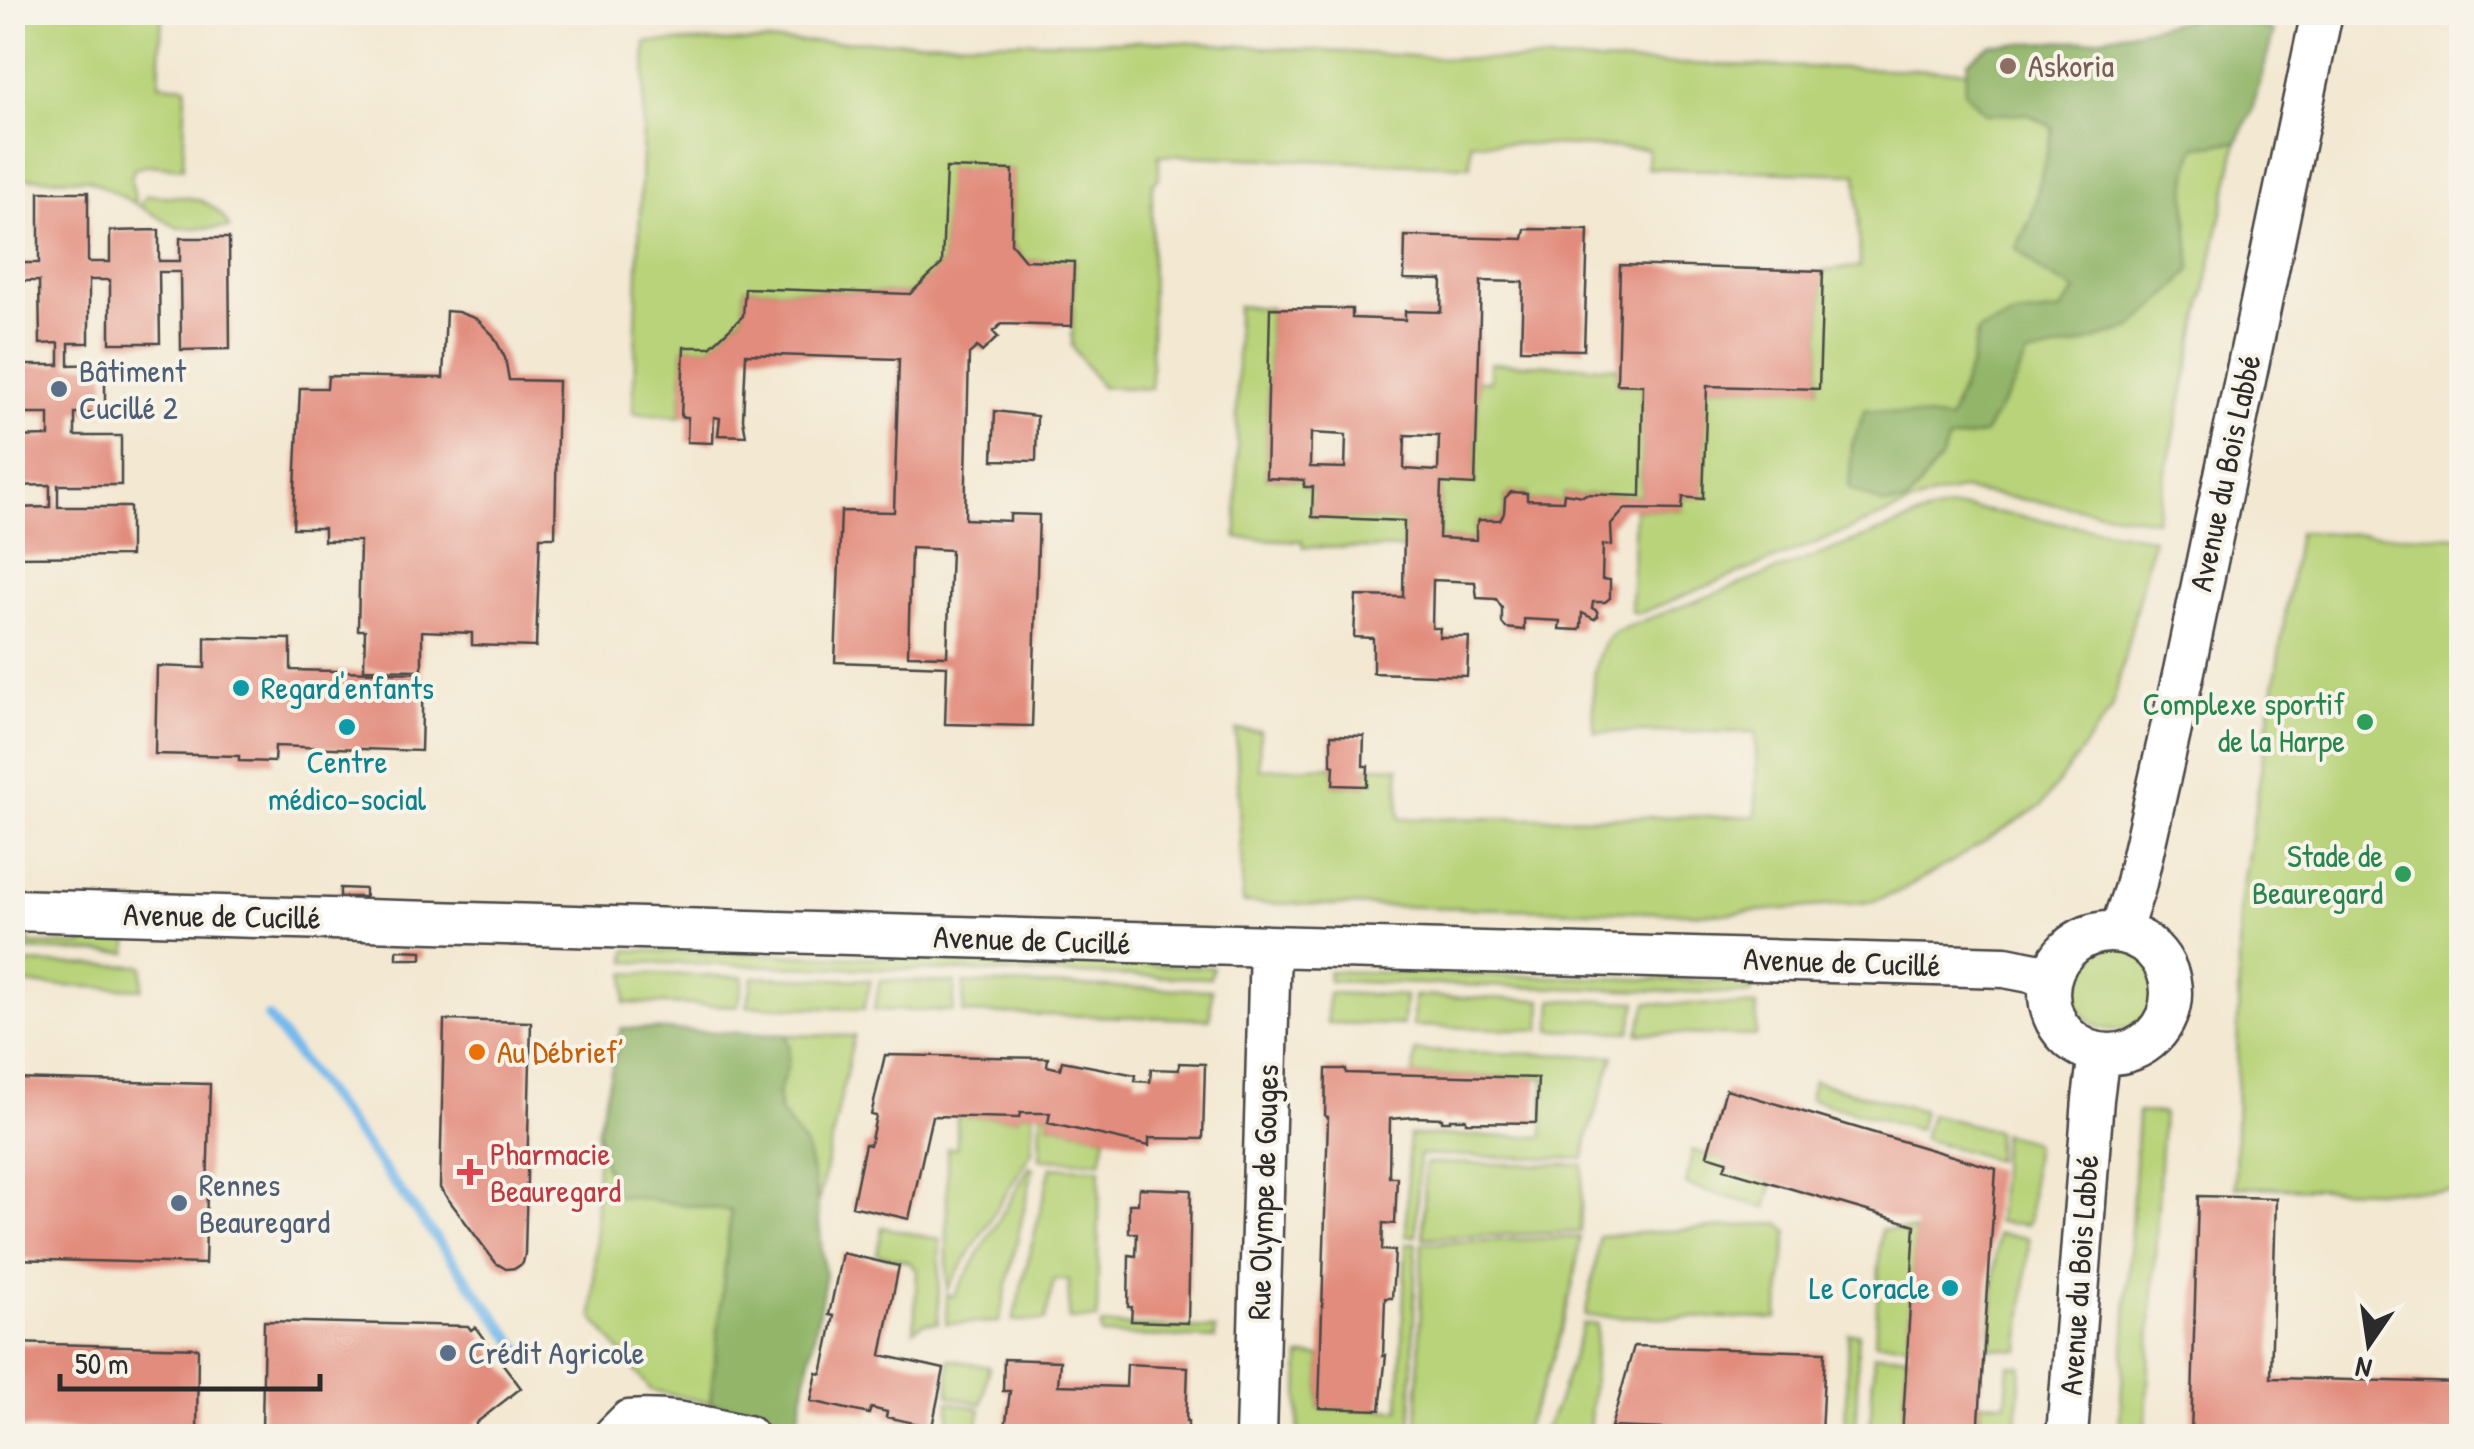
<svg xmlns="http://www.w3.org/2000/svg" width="2474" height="1449" viewBox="0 0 2474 1449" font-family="'Patrick Hand',sans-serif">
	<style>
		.green { fill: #b8d379; stroke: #727f52; stroke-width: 2.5 }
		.forest { fill: #92b569; stroke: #5e704a; stroke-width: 2.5 }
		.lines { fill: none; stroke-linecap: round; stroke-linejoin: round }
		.stream { stroke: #77b9ec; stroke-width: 10 }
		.building { fill: #e28c7d; fill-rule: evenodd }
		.minor-casing { stroke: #494744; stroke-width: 45 }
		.minor { stroke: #fff; stroke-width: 40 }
		.education-dot { fill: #8d6e63; stroke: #f7f3e8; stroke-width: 4 }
		.service-dot { fill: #5c6f8a; stroke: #f7f3e8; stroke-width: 4 }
		.culture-dot { fill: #0f9aa8; stroke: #f7f3e8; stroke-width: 4 }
		.leisure-dot { fill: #2e9e5b; stroke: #f7f3e8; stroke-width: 4 }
		.food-dot { fill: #e8710a; stroke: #f7f3e8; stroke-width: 4 }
		.health-dot { fill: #e0444e; stroke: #f7f3e8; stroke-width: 4 }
		.labels { text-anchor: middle; stroke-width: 8; stroke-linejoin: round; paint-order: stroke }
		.education-label { font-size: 32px; fill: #785e54; stroke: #f7f3e8; text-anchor: start }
		.service-label { font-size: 32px; fill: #4e5e75; stroke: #f7f3e8; text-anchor: start }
		.street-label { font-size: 32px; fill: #2b2b2b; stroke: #f7f3e8 }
		.culture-label { font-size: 32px; fill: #0d838f; stroke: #f7f3e8; text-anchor: start }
		.leisure-label { font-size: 32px; fill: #27864d; stroke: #f7f3e8; text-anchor: end }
		.food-label { font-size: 32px; fill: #c56008; stroke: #f7f3e8; text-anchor: start }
		.health-label { font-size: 32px; fill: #be3a42; stroke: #f7f3e8; text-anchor: start }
	</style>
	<rect width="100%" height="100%" fill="#f7f3e8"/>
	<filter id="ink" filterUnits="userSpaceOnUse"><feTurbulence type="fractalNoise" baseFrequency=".01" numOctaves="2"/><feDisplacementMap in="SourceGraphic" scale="20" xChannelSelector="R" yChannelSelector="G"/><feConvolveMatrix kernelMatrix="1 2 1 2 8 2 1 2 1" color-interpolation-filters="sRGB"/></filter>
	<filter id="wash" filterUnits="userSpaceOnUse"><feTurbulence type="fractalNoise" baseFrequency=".0048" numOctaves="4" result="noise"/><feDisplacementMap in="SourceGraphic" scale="40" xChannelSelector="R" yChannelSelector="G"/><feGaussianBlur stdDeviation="2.25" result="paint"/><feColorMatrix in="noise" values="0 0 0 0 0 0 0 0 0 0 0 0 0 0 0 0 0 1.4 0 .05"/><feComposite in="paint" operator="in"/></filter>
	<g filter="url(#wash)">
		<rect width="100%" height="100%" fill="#f3e8d2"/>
		<!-- green -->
		<path class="green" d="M 13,12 L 162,13 L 159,84 L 186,86 L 183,168 L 148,165 L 134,169 L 131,179 L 136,204 L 88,179 L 13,178 Z
			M 1160,41 L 1461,59 L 2063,73 L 2240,128 L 2156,520 L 1961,490 L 1933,496 L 1643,612 L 1637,613 L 1631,611 L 1635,509 L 1682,510 L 1683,497 L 1703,498 L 1707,386 L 1819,388 L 1823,270 L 1860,267 L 1857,174 L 1647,168 L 1648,149 L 1471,142 L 1470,166 L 1159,155 L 1159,179 L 1153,183 L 1152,188 L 1151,389 L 1101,387 L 1072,346 L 1074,262 L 1025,260 L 1011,243 L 1013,170 L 947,168 L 942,264 L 910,294 L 745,288 L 743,316 L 710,347 L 684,347 L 681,417 L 633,413 L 646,42 Z
			M 147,195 C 183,198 211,192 230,228 L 178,228 L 139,206 Z
			M 1237,306 L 1270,308 L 1266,478 L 1304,480 L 1304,487 L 1313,487 L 1312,517 L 1404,521 L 1404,549 L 1303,547 L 1302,541 L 1237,538 Z
			M 1490,363 L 1617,367 L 1617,384 L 1643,385 L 1641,496 L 1586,494 L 1583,496 L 1564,493 L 1563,501 L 1527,500 L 1527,493 L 1511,492 L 1505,498 L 1504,513 L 1500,520 L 1479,520 L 1476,526 L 1476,540 L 1439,538 L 1441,483 L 1475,484 L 1478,381 L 1490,381 Z
			M 1950,508 L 1969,508 L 2153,538 L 2112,709 L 2041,806 L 1953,861 L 1898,892 L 1871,902 L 1722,914 L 1243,903 L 1236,730 L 1260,731 L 1259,769 L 1334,766 L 1334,785 L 1366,786 L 1368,766 L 1399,767 L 1399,819 L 1756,816 L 1756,732 L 1594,732 C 1594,700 1587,652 1616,631 L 1927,514 Z
			M 2298,532 L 2461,537 L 2461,1192 L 2235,1187 L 2240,906 Z
			M 13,931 L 29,932 L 30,944 L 83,945 L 83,933 L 128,934 L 128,953 L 13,950 Z
			M2073 988a42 42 0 1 1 84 0a42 42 0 1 1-84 0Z
			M 627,950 L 1213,967 L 1210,978 L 626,962 Z
			M 13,963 L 143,966 L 142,989 L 13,984 Z
			M 1328,971 L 1752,982 L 1751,994 L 1329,981 Z
			M 626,973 L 744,977 L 738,1006 L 625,1003 Z
			M 753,977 L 871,980 L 864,1009 L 747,1006 Z
			M 880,980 L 955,983 L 953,1011 L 874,1010 Z
			M 964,983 L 1212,990 L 1210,1019 L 963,1013 Z
			M 1328,993 L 1405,996 L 1403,1025 L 1327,1023 Z
			M 1414,996 L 1542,1000 L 1541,1030 L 1413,1026 Z
			M 1553,1000 L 1637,1002 L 1630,1032 L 1551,1030 Z
			M 1647,1003 L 1757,1006 L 1756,1036 L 1638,1033 Z
			M 786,1035 L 854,1036 L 818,1204 L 806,1148 L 779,1110 L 778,1095 L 789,1046 Z
			M 1415,1051 L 1614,1056 L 1588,1134 L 1584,1159 L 1419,1155 L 1416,1236 L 1406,1236 L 1409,1135 L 1543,1137 L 1544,1078 L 1413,1075 Z
			M 1813,1081 L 1923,1111 L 1918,1130 L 1809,1099 Z
			M 2138,1112 L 2163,1113 L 2145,1436 L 2119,1436 Z
			M 1020,1113 L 1034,1113 L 1032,1151 L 947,1290 L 947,1148 L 957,1148 L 957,1116 L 1018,1118 Z
			M 1041,1113 L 1050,1113 L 1048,1123 L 1106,1136 L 1101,1161 L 1040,1159 Z
			M 1930,1114 L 1996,1131 L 1996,1160 L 1923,1139 Z
			M 598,1129 L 601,1154 L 731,1211 L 710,1403 L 651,1390 L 593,1318 Z
			M 2002,1133 L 2031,1141 L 2034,1145 L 2030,1220 L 2027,1225 L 1997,1222 Z
			M 1692,1150 L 1727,1161 L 1725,1168 L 1773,1183 L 1766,1208 L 1686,1185 Z
			M 1425,1163 L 1583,1165 L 1580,1232 L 1423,1238 Z
			M 1030,1166 L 1033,1169 L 999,1322 L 946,1324 L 947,1295 L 954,1296 Z
			M 1051,1167 L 1100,1168 L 1097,1319 L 1069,1320 L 1069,1280 L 1054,1280 L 1045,1321 L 1013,1321 Z
			M 1780,1223 L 1788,1232 L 1777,1319 L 1585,1316 L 1597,1256 L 1599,1236 Z
			M 882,1227 L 940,1240 L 938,1323 L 924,1323 L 914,1330 L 917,1270 L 909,1262 L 877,1254 Z
			M 1881,1229 L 1915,1231 L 1908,1344 L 1875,1342 Z
			M 1997,1234 L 2026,1237 L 2029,1240 L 2020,1350 L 1990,1348 Z
			M 1580,1237 C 1574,1299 1548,1381 1521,1436 L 1417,1436 L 1422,1243 Z
			M 1416,1243 L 1411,1436 L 1298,1436 L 1300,1356 L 1321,1356 L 1319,1408 L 1399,1410 L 1406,1244 Z
			M 1583,1324 L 1597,1324 L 1589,1436 L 1541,1436 L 1557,1404 Z
			M 1101,1325 L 1215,1329 L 1215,1339 L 1101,1335 Z
			M 1848,1333 L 1858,1333 L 1856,1436 L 1845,1436 Z
			M 1874,1355 L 1907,1355 L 1902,1436 L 1870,1436 Z
			M 949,1359 L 989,1367 L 982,1404 L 949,1396 Z
			M 2009,1365 L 2021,1366 L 2016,1436 L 1978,1436 L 1981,1402 L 2006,1403 Z
			M 949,1402 L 981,1409 L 975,1436 L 949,1436 Z"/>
		<!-- forest -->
		<path class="forest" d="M 2204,12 L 2229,13 L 2274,32 L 2251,114 L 2237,142 L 2197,146 C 2179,176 2189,234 2191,270 L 2168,295 L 2132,328 L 2075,346 L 2027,356 L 2012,388 L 1984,434 L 1948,441 L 1940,459 L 1907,503 L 1884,505 L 1849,488 L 1852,445 L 1865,409 L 1949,420 L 1970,367 L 1978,331 L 2015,316 L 2060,311 L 2076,291 L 2042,272 L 2016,248 L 2031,218 L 2053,128 L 2027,114 L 1986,114 L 1964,92 L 1968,61 L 1991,45 L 2090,40 L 2191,19 Z
			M 621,1028 L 786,1035 L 789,1045 L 788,1065 L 778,1094 L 779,1110 L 806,1147 L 816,1192 L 825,1279 L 798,1420 L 710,1403 L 731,1211 L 615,1195 L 601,1154 L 598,1129 Z"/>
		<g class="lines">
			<!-- stream -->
			<path class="stream" d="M 268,1017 L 526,1357"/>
		</g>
		<g id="blocks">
			<!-- building -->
			<path class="building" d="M 946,168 L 1013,170 L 1011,243 L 1025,260 L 1074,262 L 1072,326 L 1001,324 L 993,332 L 998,337 L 982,352 L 977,347 L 969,354 L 965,519 L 1010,521 L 1010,514 L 1039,515 L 1032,726 L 945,724 L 947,666 L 835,662 L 841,511 L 894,512 L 899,359 L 746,354 L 743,419 L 746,436 L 718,435 L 720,418 L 714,417 L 713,443 L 687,442 L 688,417 L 681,417 L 684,347 L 710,347 L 743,316 L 745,288 L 910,294 L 942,264 ZM 911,548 L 951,550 L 947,656 L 908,655 Z
				M 39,192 L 88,192 L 88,262 L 110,262 L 110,231 L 159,230 L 159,261 L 180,261 L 180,238 L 229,238 L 230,349 L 181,350 L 180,272 L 159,272 L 160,343 L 110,343 L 110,280 L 89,280 L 89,343 L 69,343 L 69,365 L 105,364 L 105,413 L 75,413 L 75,436 L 121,436 L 121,485 L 58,485 L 58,507 L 130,507 L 130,556 L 12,557 L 12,508 L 50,507 L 50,485 L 12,486 L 12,437 L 49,436 L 49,414 L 12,414 L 12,365 L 59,365 L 59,343 L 40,344 L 39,281 L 18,281 L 19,343 L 12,343 L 12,200 L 18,200 L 18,263 L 39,263 Z
				M 1525,229 L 1588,230 L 1584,350 L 1521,349 L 1523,282 L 1481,281 L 1475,485 L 1441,483 L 1439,538 L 1476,540 L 1476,526 L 1479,520 L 1500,520 L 1504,513 L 1505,498 L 1511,492 L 1527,493 L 1527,500 L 1563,501 L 1564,493 L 1583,496 L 1586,494 L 1641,496 L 1643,385 L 1617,384 L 1620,265 L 1823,271 L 1819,389 L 1707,386 L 1703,499 L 1683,497 L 1682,510 L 1625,509 L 1611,525 L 1612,545 L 1603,545 L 1602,579 L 1610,580 L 1610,598 L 1605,602 L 1593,602 L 1592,608 L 1597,611 L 1598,616 L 1594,619 L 1582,613 L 1581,627 L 1579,630 L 1559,629 L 1560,621 L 1524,619 L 1524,630 L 1506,628 L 1502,623 L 1502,608 L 1496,599 L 1477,598 L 1475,582 L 1433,580 L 1432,628 L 1440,628 L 1439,637 L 1469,637 L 1467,676 L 1373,673 L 1373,638 L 1354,637 L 1356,596 L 1403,597 L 1404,521 L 1312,517 L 1313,487 L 1304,487 L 1304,480 L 1266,478 L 1270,308 L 1352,309 L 1352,318 L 1405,320 L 1405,311 L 1441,312 L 1442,280 L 1404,279 L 1405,236 L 1523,239 ZM 1311,433 L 1346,435 L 1345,468 L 1310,467 ZM 1405,435 L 1439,436 L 1438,471 L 1404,469 Z
				M 446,311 L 458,312 L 477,319 L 493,335 L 505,358 L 509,380 L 558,381 L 555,537 L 540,537 L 536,647 L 472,645 L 472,633 L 422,631 L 422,670 L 364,669 L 365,630 L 358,630 L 360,541 L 324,541 L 324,528 L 293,528 L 300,388 L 327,388 L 328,376 L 443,378 Z
				M 995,411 L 1037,416 L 1036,461 L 993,460 Z
				M 205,637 L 291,639 L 291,670 L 423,673 L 421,751 L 275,746 L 274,762 L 239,761 L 239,756 L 155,754 L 157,666 L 205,668 Z
				M 1331,735 L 1364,736 L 1363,766 L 1368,766 L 1367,786 L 1333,785 L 1334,766 L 1331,765 Z
				M 340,888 L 365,889 L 365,897 L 340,897 Z
				M 397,950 L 422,951 L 422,959 L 397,959 Z
				M 444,1020 L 531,1022 L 525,1254 L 523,1263 L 516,1268 L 506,1269 L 496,1263 L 440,1188 Z
				M 885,1055 L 1048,1058 L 1047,1066 L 1060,1069 L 1062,1061 L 1136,1075 L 1135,1081 L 1150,1082 L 1151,1069 L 1179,1070 L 1179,1063 L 1205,1064 L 1203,1139 L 1149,1138 L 1149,1146 L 1048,1123 L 1050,1113 L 1020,1113 L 1019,1118 L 932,1116 L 909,1219 L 852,1206 L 865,1144 L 870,1145 L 876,1116 L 871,1115 Z
				M 1326,1069 L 1346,1069 L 1346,1073 L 1538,1078 L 1536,1123 L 1466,1122 L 1466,1119 L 1450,1119 L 1450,1121 L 1442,1121 L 1442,1118 L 1415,1117 L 1390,1119 L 1389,1177 L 1397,1177 L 1395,1224 L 1383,1223 L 1382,1250 L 1395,1251 L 1392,1298 L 1385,1298 L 1383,1356 L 1386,1355 L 1380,1410 L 1319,1408 L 1328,1117 L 1325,1116 Z
				M 12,1079 L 210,1084 L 205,1264 L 12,1259 Z
				M 1726,1089 L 1996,1169 L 1978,1436 L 1902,1436 L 1915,1225 L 1724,1169 L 1727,1161 L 1707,1155 Z
				M 1139,1188 L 1191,1190 L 1188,1323 L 1131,1321 L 1132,1307 L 1128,1307 L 1129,1255 L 1136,1256 L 1137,1233 L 1129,1233 L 1129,1204 L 1138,1204 Z
				M 2198,1196 L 2276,1198 L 2271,1378 L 2462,1383 L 2462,1436 L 2191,1436 Z
				M 842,1253 L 899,1266 L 881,1355 L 944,1369 L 932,1427 L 886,1417 L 887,1412 L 871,1408 L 869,1414 L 811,1401 L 817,1373 L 822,1374 L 834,1316 L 829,1315 Z
				M 264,1321 L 468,1326 L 471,1330 L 475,1327 L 521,1388 L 476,1423 L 475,1436 L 387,1434 L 387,1436 L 299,1436 L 299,1430 L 262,1429 Z
				M 12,1343 L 198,1348 L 197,1433 L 12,1429 Z
				M 1634,1346 L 1825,1352 L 1821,1435 L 1611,1427 Z
				M 1004,1359 L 1060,1361 L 1058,1385 L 1126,1387 L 1127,1364 L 1188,1367 L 1186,1422 L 1188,1422 L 1188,1436 L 1004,1436 L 1010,1391 L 1003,1391 Z"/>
		</g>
	</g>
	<g filter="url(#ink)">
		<use href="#blocks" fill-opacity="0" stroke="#494744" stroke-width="2.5"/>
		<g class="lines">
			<!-- minor casing -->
			<g class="minor-casing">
				<path id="minor" d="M 12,910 L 2005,967 L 2051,976
					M2049 993a61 61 0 1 1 122 0a61 61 0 1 1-122 0Z
					M 2120,932 L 2135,887 L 2184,671 L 2322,12
					M 614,1436 L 629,1421 C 669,1417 707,1428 747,1436
					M 1256,1436 L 1270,947
					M 2067,1436 L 2093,1099 L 2099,1053"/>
			</g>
			<!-- minor -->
			<use href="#minor" class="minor"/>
		</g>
	</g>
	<!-- markers -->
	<circle class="education-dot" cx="2008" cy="66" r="10"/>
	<g class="service-dot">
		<circle cx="59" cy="389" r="10"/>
		<circle cx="179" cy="1203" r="10"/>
		<circle cx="448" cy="1353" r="10"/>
	</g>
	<g class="culture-dot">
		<circle cx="241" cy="688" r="10"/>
		<circle cx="347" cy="727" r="10"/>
		<circle cx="1950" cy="1288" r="10"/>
	</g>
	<g class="leisure-dot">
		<circle cx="2365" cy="722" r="10"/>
		<circle cx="2403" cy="874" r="10"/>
	</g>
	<circle class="food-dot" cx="477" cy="1052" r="10"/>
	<path class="health-dot" d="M465 1157h10v10h10v10h-10v10h-10v-10h-10v-10h10z"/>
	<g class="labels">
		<!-- education labels -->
		<g class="education-label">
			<text x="2028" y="77">Askoria</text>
		</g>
		<!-- service labels -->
		<g class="service-label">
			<text x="79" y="382">Bâtiment<tspan x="79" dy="37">Cucillé 2</tspan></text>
			<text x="199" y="1196">Rennes<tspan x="199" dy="37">Beauregard</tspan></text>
			<text x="468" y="1364">Crédit Agricole</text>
		</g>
		<!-- street labels -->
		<g class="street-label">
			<text transform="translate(2225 473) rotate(-78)" y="11">Avenue du Bois Labbé</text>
			<text transform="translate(222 916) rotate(1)" y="11">Avenue de Cucillé</text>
			<text transform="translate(1032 940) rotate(2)" y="11">Avenue de Cucillé</text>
			<text transform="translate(1842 962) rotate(2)" y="11">Avenue de Cucillé</text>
			<text transform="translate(1263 1192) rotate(-88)" y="11">Rue Olympe de Gouges</text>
			<text transform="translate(2079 1275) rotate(-86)" y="11">Avenue du Bois Labbé</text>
		</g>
		<!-- culture labels -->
		<g class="culture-label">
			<text x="261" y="699">Regard'enfants</text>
			<text x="347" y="773" text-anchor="middle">Centre<tspan x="347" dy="37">médico-social</tspan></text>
			<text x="1930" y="1299" text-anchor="end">Le Coracle</text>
		</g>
		<!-- leisure labels -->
		<g class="leisure-label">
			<text x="2345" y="715">Complexe sportif<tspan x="2345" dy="37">de la Harpe</tspan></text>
			<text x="2383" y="867">Stade de<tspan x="2383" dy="37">Beauregard</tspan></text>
		</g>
		<!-- food labels -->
		<g class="food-label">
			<text x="497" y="1063">Au Débrief’</text>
		</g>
		<!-- health labels -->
		<g class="health-label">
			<text x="490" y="1165">Pharmacie<tspan x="490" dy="37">Beauregard</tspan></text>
		</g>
	</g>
	<!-- margin -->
	<rect width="2474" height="1449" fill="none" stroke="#f7f3e8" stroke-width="50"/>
	<!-- north arrow -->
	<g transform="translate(2369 1344) rotate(193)" stroke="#f7f3e8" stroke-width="8" paint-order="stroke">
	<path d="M0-8L18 38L0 25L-18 38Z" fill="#2b2b2b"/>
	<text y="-15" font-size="28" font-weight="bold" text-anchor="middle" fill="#2b2b2b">N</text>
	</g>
	<!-- scale -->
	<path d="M60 1374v15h260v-15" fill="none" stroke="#2b2b2b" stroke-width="5"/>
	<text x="75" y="1374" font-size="30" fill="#2b2b2b" stroke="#f7f3e8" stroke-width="8" paint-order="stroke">50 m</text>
</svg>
